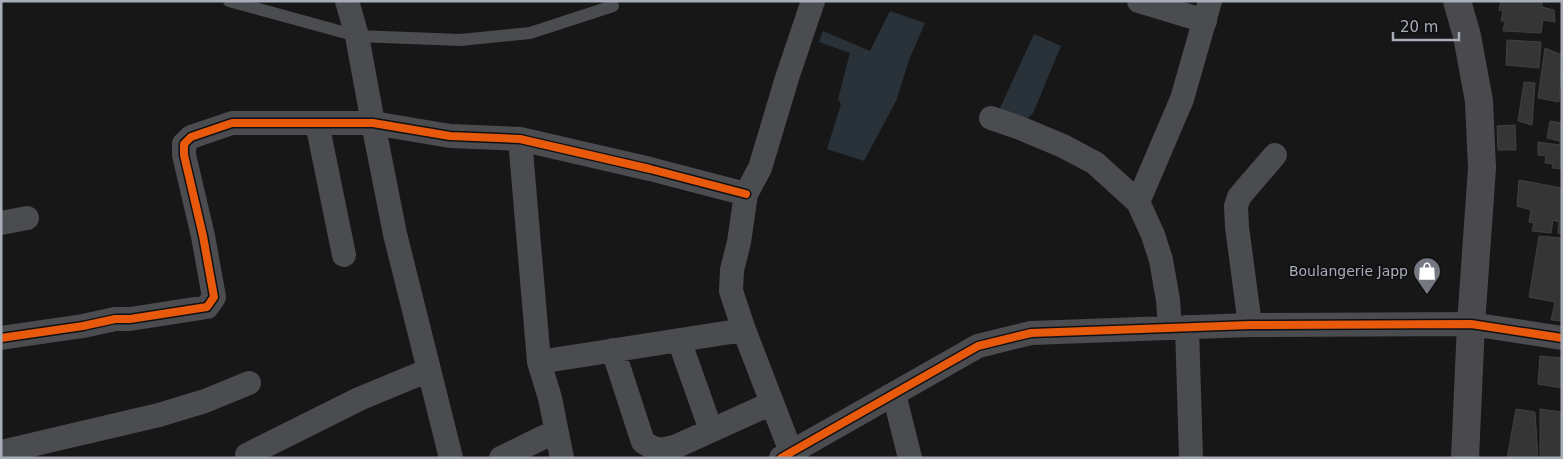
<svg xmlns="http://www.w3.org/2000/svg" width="1563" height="459" viewBox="0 0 1563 459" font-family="'DejaVu Sans',sans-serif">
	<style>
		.water { fill: #2a3239 }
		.building { fill: #353536; stroke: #3f4043 }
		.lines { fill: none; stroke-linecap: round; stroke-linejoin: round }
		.lane { stroke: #4b4c50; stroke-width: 12 }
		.street { stroke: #4b4c50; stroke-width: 24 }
		.secondary { stroke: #4a4a4e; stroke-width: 28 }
		.cycleway-casing { stroke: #111113; stroke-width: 11 }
		.cycleway { stroke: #e8590c; stroke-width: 8 }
		.labels { text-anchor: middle; stroke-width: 4; stroke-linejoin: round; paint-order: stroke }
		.poi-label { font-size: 14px; fill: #a8adb8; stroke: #111113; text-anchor: end }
	</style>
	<rect width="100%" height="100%" fill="#171717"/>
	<!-- water -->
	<path class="water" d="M 890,11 L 925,23 L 909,60 L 896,101 L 864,161 L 827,149 L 841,104 L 838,99 L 850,53 L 819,42 L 823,31 L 870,51 Z
		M 1034,34 L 1061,46 L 1033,113 L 1025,121 L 995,119 Z"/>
	<!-- building -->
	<path class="building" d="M 1501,1 L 1542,1 L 1542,7 L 1554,10 L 1555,22 L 1543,20 L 1541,33 L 1503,31 L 1505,21 L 1501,21 L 1503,11 L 1499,10 Z
		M 1507,40 L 1541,42 L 1539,68 L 1506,65 Z
		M 1545,48 L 1562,55 L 1559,102 L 1538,98 Z
		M 1524,82 L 1535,83 L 1532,125 L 1518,121 Z
		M 1550,121 L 1562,123 L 1562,169 L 1552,168 L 1553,164 L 1545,163 L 1546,156 L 1538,155 L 1538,142 L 1560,145 L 1560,141 L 1547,138 Z
		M 1515,125 L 1516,150 L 1498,150 L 1497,126 Z
		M 1519,180 L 1562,188 L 1562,234 L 1558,233 L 1559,222 L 1553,220 L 1551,233 L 1532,231 L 1534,223 L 1529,222 L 1531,210 L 1517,206 Z
		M 1539,236 L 1562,238 L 1562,321 L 1551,320 L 1555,302 L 1529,297 Z
		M 1540,356 L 1562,358 L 1562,388 L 1538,384 Z
		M 1516,409 L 1535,412 L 1538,458 L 1507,458 Z
		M 1540,409 L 1562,412 L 1562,458 L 1540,458 Z"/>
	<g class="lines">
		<!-- lane -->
		<path class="lane" d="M 229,1 L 357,36 L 460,40 L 530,33 L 613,6"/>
		<!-- street -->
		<path class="street" d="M 347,1 L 357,36 L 373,123 L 395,234 L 451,458
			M 1139,1 L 1205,21
			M 991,118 L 1020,128 L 1063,146 L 1095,163 L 1138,202 L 1153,235 L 1161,260 L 1168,300 L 1170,327
			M 317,123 L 344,255
			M 520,139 L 539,362 L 550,398 L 562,458
			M 1138,202 L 1182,99 L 1210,1
			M 1,223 L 27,218
			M 1250,325 L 1237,227 L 1236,206 L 1239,197 L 1250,184 L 1275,155
			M 1187,327 L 1191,458
			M 1,338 L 83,326 L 115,319 L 130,319 L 207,307 L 214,297 L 203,236 L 184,155 L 184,144 L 191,137 L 232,123 L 373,123 L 450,136 L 520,139 L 650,169 L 746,194
			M 679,340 L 711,430
			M 613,350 L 643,442 C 657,451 662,451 677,446 L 772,403
			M 539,362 L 744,330
			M 894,394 L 910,458
			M 1,452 L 159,415 L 205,401 L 249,383
			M 791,452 L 744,330 L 731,291 L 732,270 L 739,242 L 746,194 L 760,168 L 787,78 L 813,1
			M 247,455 L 359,399 L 429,370
			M 501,458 L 556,431
			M 781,458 L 978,346 L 1031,333 L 1250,325 L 1471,324 L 1562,338"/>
		<!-- secondary -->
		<path class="secondary" d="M 1457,1 L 1467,36 L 1479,101 L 1482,168 L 1471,324 L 1465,458"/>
		<!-- cycleway casing -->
		<g class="cycleway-casing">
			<path id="cycleway" d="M 1,338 L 83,326 L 115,319 L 130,319 L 207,307 L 214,297 L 203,236 L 184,155 L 184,144 L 191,137 L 232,123 L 373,123 L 450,136 L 520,139 L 650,169 L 746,194
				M 781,458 L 978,346 L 1031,333 L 1250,325 L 1471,324 L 1562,338"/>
		</g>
		<!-- cycleway -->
		<use href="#cycleway" class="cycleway"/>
	</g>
	<!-- icons -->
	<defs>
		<g id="shop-pin" transform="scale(1.4375)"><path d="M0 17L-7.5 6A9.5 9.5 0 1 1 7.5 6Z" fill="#757880" stroke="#111113"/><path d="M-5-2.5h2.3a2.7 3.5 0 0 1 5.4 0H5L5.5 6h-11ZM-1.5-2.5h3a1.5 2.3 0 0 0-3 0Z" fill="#fff"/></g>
	</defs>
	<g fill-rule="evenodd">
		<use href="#shop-pin" x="1427" y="271"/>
	</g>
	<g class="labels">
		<!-- poi labels -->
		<g class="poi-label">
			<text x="1408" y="276">Boulangerie Japp</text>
		</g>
	</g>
	<!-- border -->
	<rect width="1563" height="459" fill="none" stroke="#a8adb8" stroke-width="5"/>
	<!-- scale -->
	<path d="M1393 32v8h66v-8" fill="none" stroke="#a8adb8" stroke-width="2.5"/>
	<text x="1400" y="32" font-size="15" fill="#a8adb8" stroke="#111113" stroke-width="4" paint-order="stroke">20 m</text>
</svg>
